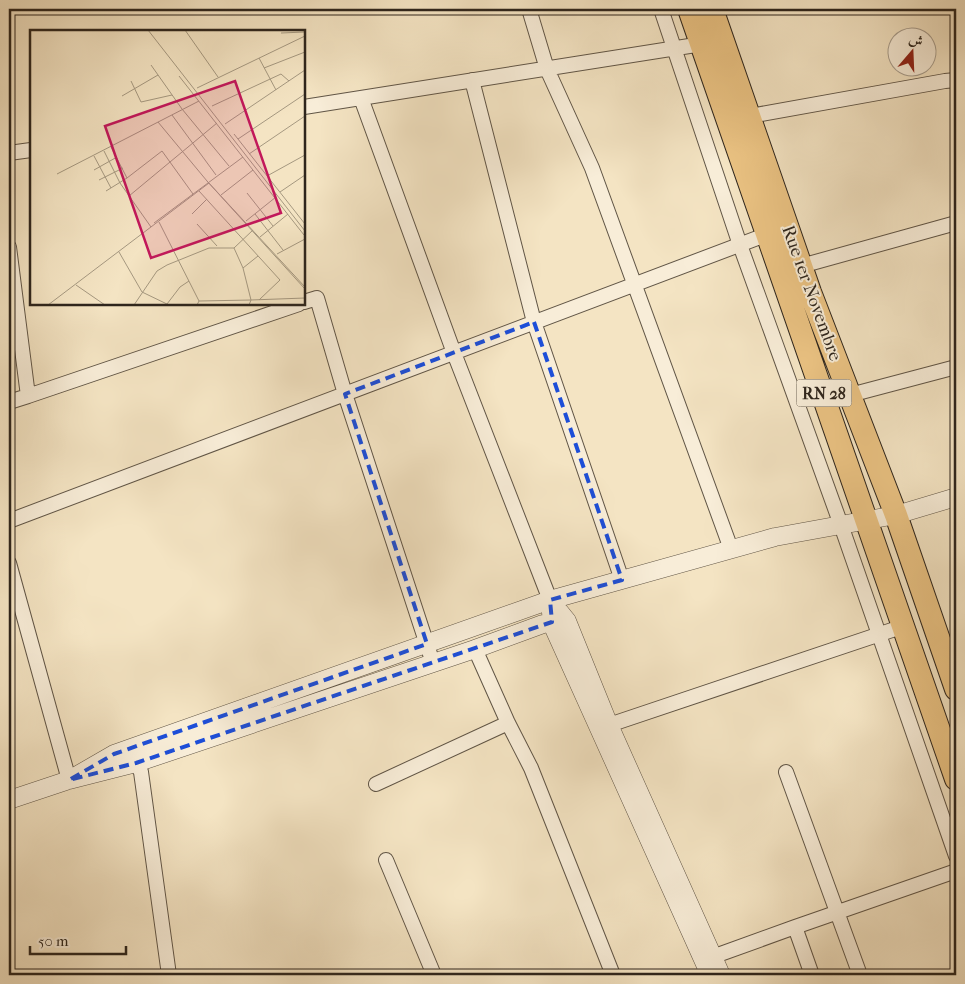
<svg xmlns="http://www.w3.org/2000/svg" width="965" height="984" viewBox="0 0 965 984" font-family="'IM FELL French Canon',Amiri,serif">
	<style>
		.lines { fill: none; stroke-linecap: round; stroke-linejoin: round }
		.minor-casing { stroke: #605546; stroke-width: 16 }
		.tertiary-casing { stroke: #605546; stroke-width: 19 }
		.primary-casing { stroke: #2e251c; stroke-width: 24 }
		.minor { stroke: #f8edd8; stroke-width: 14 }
		.tertiary { stroke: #f8edd8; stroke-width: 18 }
		.primary { stroke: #eac282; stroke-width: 22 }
		.marked { fill: none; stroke: #1d4ed8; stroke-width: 4; stroke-dasharray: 10 6; stroke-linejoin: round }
		.labels { text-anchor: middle; stroke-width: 4; stroke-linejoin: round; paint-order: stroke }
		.shield { fill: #f8edd8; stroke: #6b6154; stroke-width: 1 }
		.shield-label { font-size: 16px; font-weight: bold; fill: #2e251c }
		.street-label { font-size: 18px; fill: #2e251c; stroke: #f8edd8 }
		.inset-road { fill: none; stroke: #a59880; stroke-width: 1 }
		.view { fill: #c2185b; fill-opacity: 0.15; stroke: #c2185b; stroke-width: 2.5 }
		.inset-edge { fill: none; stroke: #2e251c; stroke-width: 2.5 }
	</style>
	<rect width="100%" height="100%" fill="#f4e4c3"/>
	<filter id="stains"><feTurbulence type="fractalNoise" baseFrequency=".004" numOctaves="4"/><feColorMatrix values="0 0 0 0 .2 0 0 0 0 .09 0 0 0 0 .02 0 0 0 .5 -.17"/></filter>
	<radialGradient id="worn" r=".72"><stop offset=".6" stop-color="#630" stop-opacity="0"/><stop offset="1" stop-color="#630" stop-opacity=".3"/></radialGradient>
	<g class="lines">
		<!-- minor casing -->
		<g class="minor-casing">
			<path id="minor" d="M 529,9 L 547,69 L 592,168 L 731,549
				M 661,9 L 740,245 L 841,525 L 956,856
				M 472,80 L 534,322 L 622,580
				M 361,98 L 454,353 L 550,600
				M 304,107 L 702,44
				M 750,116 L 945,81 L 956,80
				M 9,153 L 31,150
				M 9,247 L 28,396 L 9,402
				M 801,266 L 956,223
				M 304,302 L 317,298 L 345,394 L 433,663
				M 850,395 L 956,367
				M 28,396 L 299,304
				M 9,521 L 768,234
				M 9,563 L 69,780
				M 475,649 L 508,723 L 531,768 L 613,975
				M 609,725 L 904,626
				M 136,763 L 141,772 L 169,975
				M 786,772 L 860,975
				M 376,784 L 508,723
				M 386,860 L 434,975
				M 795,927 L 812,975
				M 712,957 L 795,927 L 956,871"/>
		</g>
		<!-- tertiary casing -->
		<g class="tertiary-casing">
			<path id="tertiary" d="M 69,780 L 114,754 L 550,600 L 775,537 L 896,515 L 956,497
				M 9,800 L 69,780 L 136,763 L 475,649 L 543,624 L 562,620
				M 710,975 L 552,624 L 550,600 L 567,621 L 609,725 L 721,975"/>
		</g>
		<!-- primary casing -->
		<g class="primary-casing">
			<path id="primary" d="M 689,9 L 956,779
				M 712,9 L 810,292 L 896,515 L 956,689"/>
		</g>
		<!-- minor -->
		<use href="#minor" class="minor"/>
		<!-- tertiary -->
		<use href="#tertiary" class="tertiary"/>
		<!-- primary -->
		<use href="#primary" class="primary"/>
	</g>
	<!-- marked area -->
	<path class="marked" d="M 534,322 L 622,580 L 550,600 L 552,622 L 136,763 L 69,780 L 114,754 L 427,644 L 345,394 Z"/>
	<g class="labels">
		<!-- shield labels -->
		<rect class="shield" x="796.5" y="379.5" width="55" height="27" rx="4"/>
		<g class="shield-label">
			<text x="824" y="399">RN 28</text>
		</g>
		<!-- street labels -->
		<g class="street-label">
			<text transform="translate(812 293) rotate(70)" y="6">Rue 1er Novembre</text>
		</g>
	</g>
	<!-- overview -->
	<g transform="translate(30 30)">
		<rect width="275" height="275" fill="#f4e4c3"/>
		<path class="inset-road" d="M 118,0 L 275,201M 155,0 L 188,47M 251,3 L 275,2M 229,28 L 246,60M 121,35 L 152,79 L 199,136M 234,38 L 275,22M 149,46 L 274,205M 101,51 L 111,72 L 142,65M 167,58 L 275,6M 92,66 L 128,45M 182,76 L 251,44 L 259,51M 142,85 L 186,145M 128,92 L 177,151M 195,94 L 275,40M 204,104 L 275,194M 208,109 L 275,64M 74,121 L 90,153 L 121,197M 219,124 L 275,86M 64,126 L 81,158M 64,140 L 87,127M 27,144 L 169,71M 237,146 L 275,125M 97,148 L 132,121 L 163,164M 69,150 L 93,138M 76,161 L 97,148 L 81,117M 169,161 L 250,250 L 229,270M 250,162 L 275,145M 217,163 L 243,196M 191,165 L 223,140M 99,166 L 187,93M 162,184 L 177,169M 225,184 L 253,220M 216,191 L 246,167M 129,192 L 169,271M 124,193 L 213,127M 167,194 L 187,216M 230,207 L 258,184M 204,218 L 223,200M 89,222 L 112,262 L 139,275M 247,224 L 275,209M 213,238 L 228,226M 46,255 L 75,275M 275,257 L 177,151 L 275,259M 137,274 L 150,257 L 159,251M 18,275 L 179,153M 104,275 L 127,241 L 137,235 L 179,218 L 204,218M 167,275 L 169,271 L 221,270 L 213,238 L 204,218M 219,275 L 221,270 L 275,268"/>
		<path class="view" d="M 205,51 L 251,183 L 121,228 L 75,96 Z"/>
		<rect width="275" height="275" class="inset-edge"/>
	</g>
	<!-- margin -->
	<rect width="965" height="984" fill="none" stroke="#f4e4c3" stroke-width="30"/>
	<rect x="10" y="10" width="945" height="964" fill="none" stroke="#2e251c" stroke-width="2.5"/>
	<rect x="15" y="15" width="935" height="954" fill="none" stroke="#2e251c"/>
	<!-- north arrow -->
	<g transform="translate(912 52) rotate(19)"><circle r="24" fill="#f8edd8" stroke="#a79d8d"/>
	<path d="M0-4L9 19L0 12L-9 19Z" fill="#8f2418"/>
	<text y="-8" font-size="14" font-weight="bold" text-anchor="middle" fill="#2e251c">ش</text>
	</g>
	<!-- scale -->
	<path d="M30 946v8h96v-8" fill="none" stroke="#2e251c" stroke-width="2.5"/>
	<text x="38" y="946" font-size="15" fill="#2e251c" stroke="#f8edd8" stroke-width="4" paint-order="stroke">50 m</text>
	<rect width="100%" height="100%" filter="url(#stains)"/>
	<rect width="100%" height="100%" fill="url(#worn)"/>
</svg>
